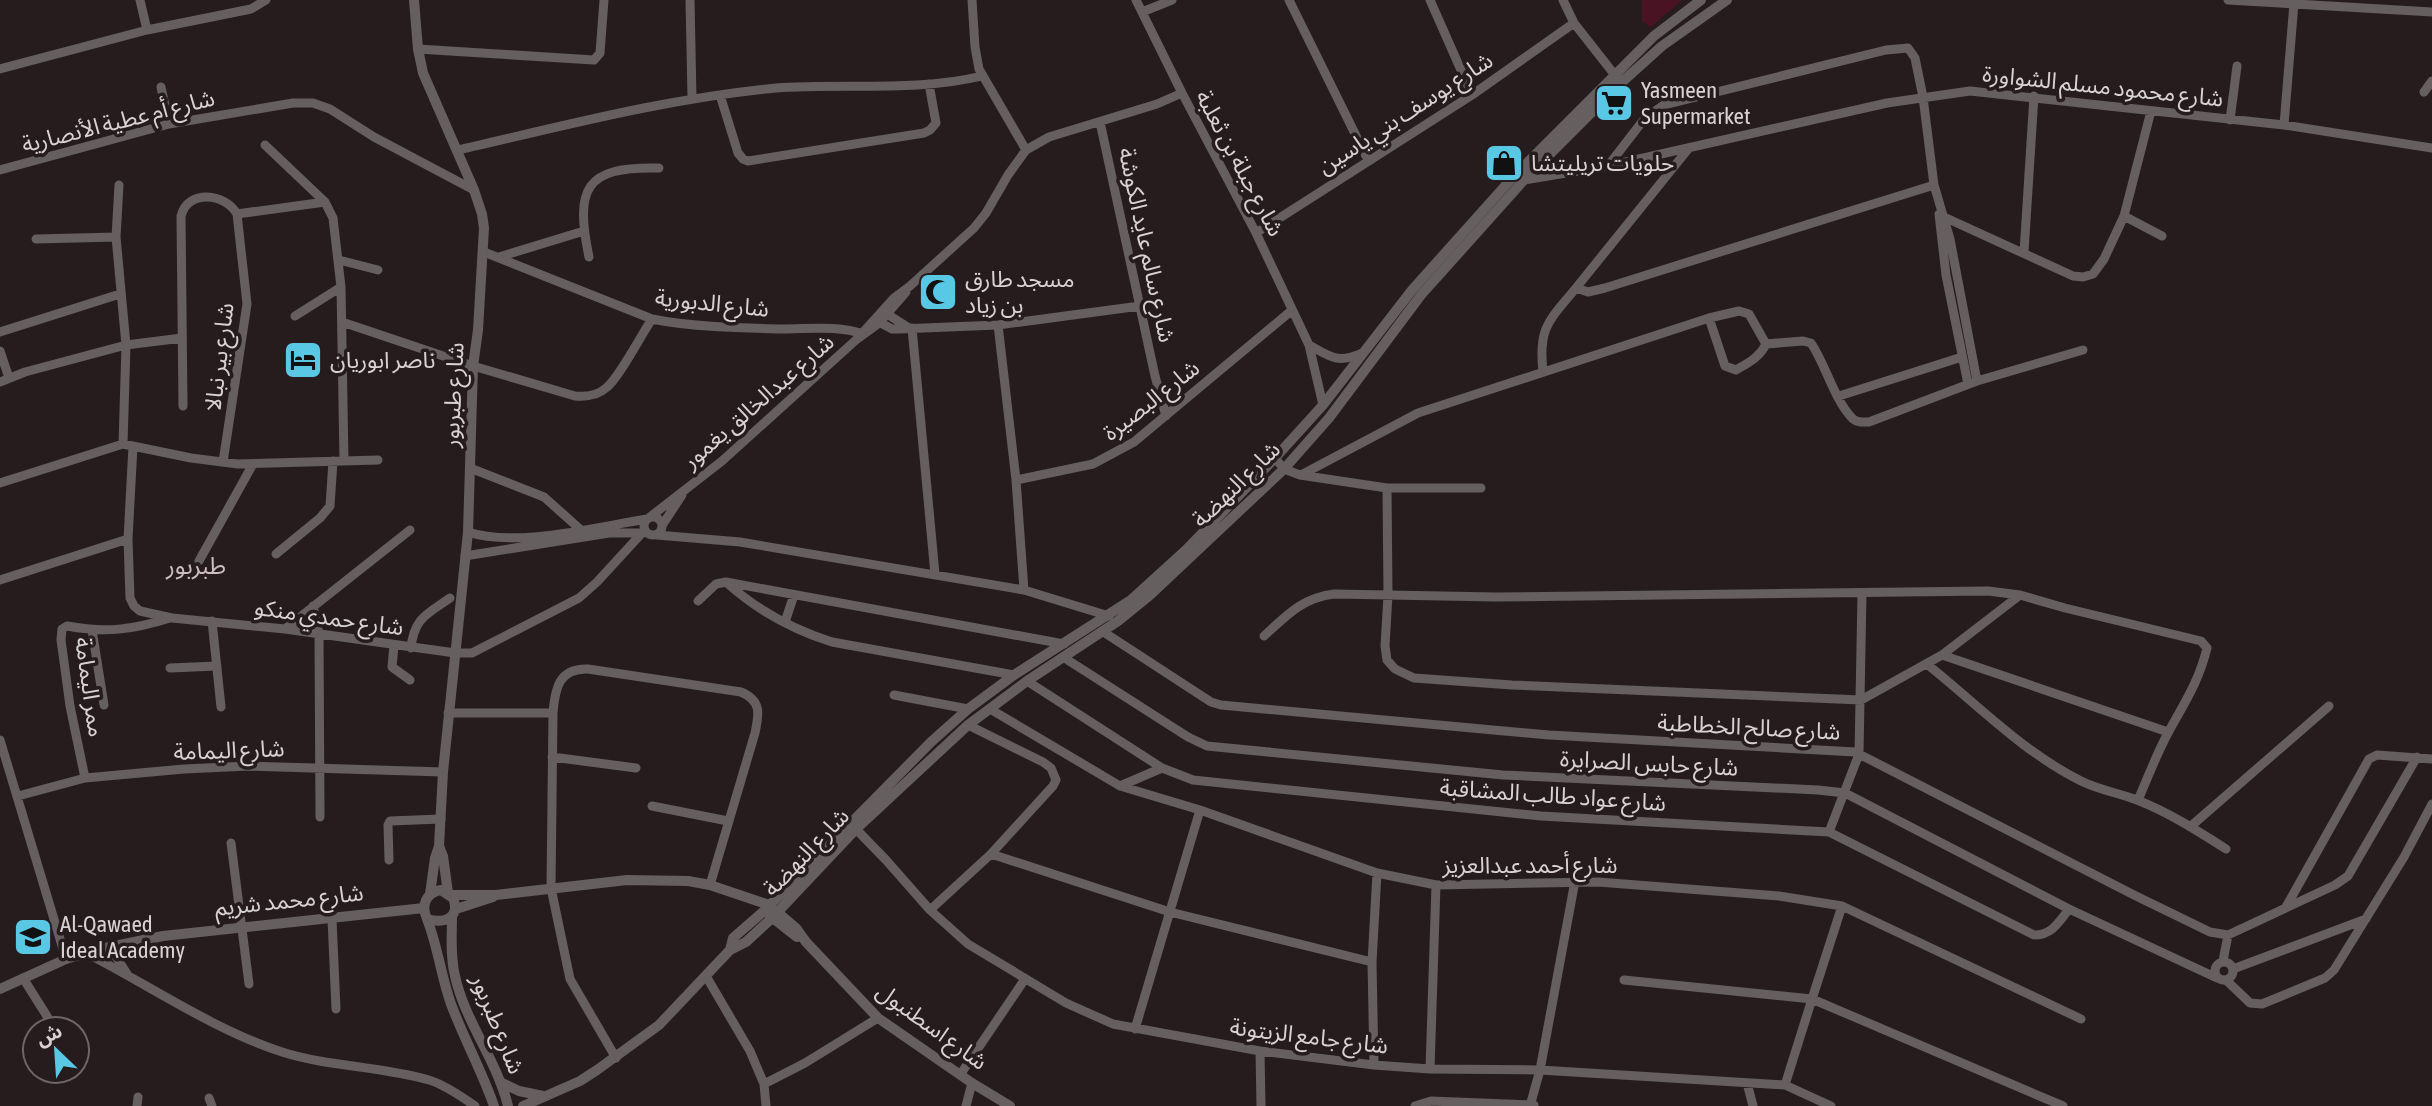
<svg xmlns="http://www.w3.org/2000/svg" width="2432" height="1106" viewBox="0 0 2432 1106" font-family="'Asap Condensed','Noto Sans Arabic',sans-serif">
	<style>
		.green { fill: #491324 }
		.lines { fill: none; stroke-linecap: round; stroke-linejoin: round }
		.minor { stroke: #655f60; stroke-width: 9 }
		.tertiary { stroke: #655f60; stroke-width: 10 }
		.labels { text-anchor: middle; stroke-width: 7; stroke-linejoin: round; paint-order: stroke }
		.street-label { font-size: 23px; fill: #d9d2d3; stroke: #261c1e }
		.poi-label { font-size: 23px; fill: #d9d2d3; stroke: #261c1e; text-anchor: start }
		.neighbourhood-label { font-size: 24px; fill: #ccbdc0; stroke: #261c1e }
	</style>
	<rect width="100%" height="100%" fill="#261c1e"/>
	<!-- green -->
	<path class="green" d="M 1642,0 L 1682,0 L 1651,27 L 1642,21 Z"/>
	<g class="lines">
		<!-- minor -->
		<path class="minor" d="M 140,0 L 147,30
			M 690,0 L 692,98
			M 972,0 L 975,47 L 979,69 L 1026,150
			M 1136,0 L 1182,93 L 1256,233 L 1309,345 L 1323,405
			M 1289,0 L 1368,160
			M 1430,0 L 1472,95
			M 1563,0 L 1574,23 L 1614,74
			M 2228,0 L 2432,12
			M 1142,12 L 1172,0
			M 418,49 L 594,60 L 600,53 L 604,0
			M 0,69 L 147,30 L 251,9 L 266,0
			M 161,87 L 169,124
			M 2424,92 L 2432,81
			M 720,95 L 738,153 L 743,159 L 748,161 L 924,133 L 930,130 L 936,123 L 929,84
			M 2230,120 L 2237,66
			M 1100,122 L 1155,376 L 1166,416
			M 2284,125 L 2294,3
			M 265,145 L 325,202 L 333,218 L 341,287 L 344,461
			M 458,150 C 563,126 668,98 776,88 C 844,83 916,92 982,76
			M 1608,166 L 1645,118 L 1664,105 L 1886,50 L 1908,48 L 1915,58 L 1923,97 L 1934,185 L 1950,239 L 1977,381
			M 0,170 L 169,124 L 293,103 L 313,103 L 330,109 L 374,137 L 474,190
			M 1524,180 L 1608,166 L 1887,103 L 1970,91 L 2284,125 L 2432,148
			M 119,185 L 116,237 L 126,345 L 123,444
			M 237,214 L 325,202
			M 1939,214 L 1946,275 L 1968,384
			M 2124,216 L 2162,236
			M 1944,217 L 2073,276 L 2083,277 L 2093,274 L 2104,259 L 2124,216 L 2151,111
			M 1256,233 L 1472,95 L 1574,23
			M 36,239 L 116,237
			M 484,252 L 652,319 C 691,327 741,328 782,329 C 808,329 839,325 863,334
			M 2024,252 L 2034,96
			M 499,257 L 584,231
			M 589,257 C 575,189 584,166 659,168
			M 339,260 L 378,270
			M 1576,288 L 1689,148
			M 884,312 L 909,328
			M 295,316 L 341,287
			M 875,320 L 892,329 L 899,329 L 998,325 L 1140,306
			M 342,322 L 473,366 L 575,396 C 586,397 597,396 606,388 C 619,378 641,335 652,319
			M 998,325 L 1016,480 L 1024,590
			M 912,328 L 935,574
			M 0,332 L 120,294
			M 857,339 L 894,298 L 910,286 L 974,228 L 986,213 L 1008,175 L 1026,150 L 1049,137 L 1157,104 L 1182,93
			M 1766,344 L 1803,341 L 1811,343 C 1826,365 1834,400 1853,419 C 1858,423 1863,422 1869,422 L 1977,381 L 2083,350
			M 1309,345 C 1330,357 1338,364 1362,353
			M 0,351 L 9,378
			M 1543,372 C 1538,327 1549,321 1576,288 L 1588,292 L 1605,288 L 1934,185
			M 0,382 L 25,372 L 126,345 L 182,338
			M 1839,396 L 1962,357
			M 183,406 L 181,216 C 188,189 225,193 237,214 L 247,304 L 223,462
			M 133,446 L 128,539 L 130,598 L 134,606 L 140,611 L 172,618 L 285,629 L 455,653 L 472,653 L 579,598 L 597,582 L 642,533
			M 1275,458 L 1284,469 L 1300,475 L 1387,488 L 1388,595 L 1385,646 L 1387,660 L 1395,669 L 1414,678 L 1512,685 L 1861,700 L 1942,655 L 2020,595 L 2065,608 L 2201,641 L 2207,648 C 2199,681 2185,702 2169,731 C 2157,753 2148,777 2138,800
			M 470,468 L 544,497 L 581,530
			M 1301,475 L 1418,413 L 1709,318 L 1739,311 L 1749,314 L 1766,344 C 1760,357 1748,363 1736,370 L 1725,366 L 1709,318
			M 1016,480 L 1093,464 L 1134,442 L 1291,311
			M 0,483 L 123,444 L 191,458 L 238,464 L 378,460
			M 1387,488 L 1481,488
			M644 526a9 9 0 1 1 18 0a9 9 0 1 1-18 0Z
			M 650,517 L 722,461 L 857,339 L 879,323 L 906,292
			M 663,524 L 682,495
			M 468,532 C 516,548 596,527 647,519
			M 657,535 L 740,542 L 1024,590 L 1109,616
			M 276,554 L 320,518 L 330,506 L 333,461
			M 465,556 L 609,533 L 643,533
			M 199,561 L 253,464
			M 0,580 L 128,539
			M 727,583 C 757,610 794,630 832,642 L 1014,675
			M 698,601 L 716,584 L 726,582 L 1064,644
			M 313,606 L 319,634 L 320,817
			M 212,621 L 221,707
			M 785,622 L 794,595
			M 285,629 L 410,530
			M 92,630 L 104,705
			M 1102,631 L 1211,702 L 1221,705 L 1549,735 L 1855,752 L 2136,896 L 2210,932 L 2228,935 L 2335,885 L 2348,876 L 2417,757
			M 1264,636 C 1287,615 1302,598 1334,594 L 1496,597 L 1988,591 L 2020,595
			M 394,645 L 392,667 L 410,680
			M 411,648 C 414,618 427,614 450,598
			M 1942,655 L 2168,732
			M 1063,657 L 1188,737 L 1207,746 L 1503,775 L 1818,790 L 1845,793 L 2069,909 L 2217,978
			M 1928,665 C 1978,705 2023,752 2081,781 C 2099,790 2119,793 2137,800 C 2168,812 2198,831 2226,849
			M 170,668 L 217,666
			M 1027,681 L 1162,768 L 1193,780 L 1541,816 L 1829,832 L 2034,935 C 2052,935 2059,922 2069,909
			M 894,695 L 968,709
			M 990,709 L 1120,786 L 1200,810 L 1377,873 L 1436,885 L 1598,882 L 1779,896 L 1842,906 L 2081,1019
			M 448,713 L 553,713
			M 0,740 L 66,959
			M 552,757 L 636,768
			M 85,778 L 70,706 L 61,640 L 62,629 L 67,626 C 106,633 132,630 170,618
			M 1120,786 L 1162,768
			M 18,796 L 85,778 L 184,769 L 249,766 L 443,772
			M 652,806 L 728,821
			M 852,825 L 886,860 L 930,910 L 968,944 L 1066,1003 L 1113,1024 L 1260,1051 L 1374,1065 L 1430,1069 L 1540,1070 L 1785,1085 L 1831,1106
			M 2190,827 L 2329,706
			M 1829,832 L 1859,754 L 1862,593
			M 231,843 L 249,984
			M 991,854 L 1170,912 L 1372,962
			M 389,860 L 388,825 L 390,821 L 441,819
			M 2286,907 L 2369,759 L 2377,755 L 2432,759
			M 930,910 L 991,854 L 1053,786 L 1056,780 L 1051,768 L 1043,762 L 968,725
			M 332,919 L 336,1009
			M 110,947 L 127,974
			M 86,953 C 149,985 214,1030 282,1052 C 329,1067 381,1066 429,1080 C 445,1085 461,1096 475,1106
			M 2223,961 L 2228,935
			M2215 971a9 9 0 1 1 18 0a9 9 0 1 1-18 0Z
			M 2233,969 L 2366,919
			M 706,976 L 750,1051 L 764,1084 L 766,1106
			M 23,978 L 55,1029
			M 1624,980 L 1812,999 L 1842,906
			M 2226,980 L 2250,1003 L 2262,1004 L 2325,978 L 2334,970 L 2404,857 L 2432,804
			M 1135,1029 L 1200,810
			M 1260,1051 L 1261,1106
			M 616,1058 L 570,979 L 551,888 L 553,713 C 555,688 559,668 588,669 L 741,692 C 762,701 759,714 755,733 L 710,885
			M 1374,1065 L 1372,962 L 1377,873
			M 1430,1069 L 1436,885
			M 960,1075 L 1025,979
			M 1747,1083 L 1753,1106
			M 764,1084 L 805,1063 L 878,1018
			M 1785,1085 L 1812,999 L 2063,1106
			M 209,1098 L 212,1106
			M 137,1106 L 138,1097
			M 966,1106 L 972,1083
			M 1415,1106 L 1431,1101 L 1534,1105
			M 1530,1106 L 1540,1070 L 1575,881"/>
		<!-- tertiary -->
		<path class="tertiary" d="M 414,0 L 418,49 L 423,73 L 474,190 L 482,214 L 484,228 L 478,330 L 473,366 L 468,532 L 443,772 L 439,846 L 435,858 L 430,894
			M 439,846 L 443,856 L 448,893
			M 441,890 L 453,898 C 461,918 444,924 427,919 C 421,906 425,893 441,890 Z
			M 451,895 L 496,895 L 627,880 L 688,881 L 710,885 L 769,905 L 796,928 L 806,942 L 878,1018 L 972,1083 L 1010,1106
			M 456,909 L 493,897
			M 769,915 L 797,937
			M 452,916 C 452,936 450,956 455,976 C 465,1022 497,1060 508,1106
			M 427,919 C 438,947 441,976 451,1004 C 464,1039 482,1071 494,1106
			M 730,950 L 733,938 L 764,911 L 931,742 L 968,709 L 1014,675 L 1131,600 L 1186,550 L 1275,458 L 1323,405 L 1412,290 L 1514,176 L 1654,36 L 1701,0
			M 0,989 L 66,959 L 100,949 L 163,936 L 424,908
			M 500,1082 L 519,1091 L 543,1096
			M 523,1106 L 580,1081 L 597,1070 L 659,1025 L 730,950 L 746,942 L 772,918 L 856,829 L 968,725 L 1027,681 L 1118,621 L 1150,595 L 1284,469 L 1329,418 L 1421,295 L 1524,180 L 1622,82 L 1662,46 L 1727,0"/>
	</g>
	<!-- icons -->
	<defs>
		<g id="supermarket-square" transform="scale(2.0125)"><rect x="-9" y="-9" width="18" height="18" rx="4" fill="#59c8e5" stroke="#261c1e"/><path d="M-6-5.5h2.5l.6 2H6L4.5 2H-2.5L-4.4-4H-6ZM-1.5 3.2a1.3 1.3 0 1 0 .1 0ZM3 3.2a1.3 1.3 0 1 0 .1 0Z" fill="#111"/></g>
		<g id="shop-square" transform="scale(2.0125)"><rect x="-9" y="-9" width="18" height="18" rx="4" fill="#59c8e5" stroke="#261c1e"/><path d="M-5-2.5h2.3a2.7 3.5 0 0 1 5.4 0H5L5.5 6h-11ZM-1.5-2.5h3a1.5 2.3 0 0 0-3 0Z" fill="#111"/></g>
		<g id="mosque-square" transform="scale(2.0125)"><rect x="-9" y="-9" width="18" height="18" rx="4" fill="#59c8e5" stroke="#261c1e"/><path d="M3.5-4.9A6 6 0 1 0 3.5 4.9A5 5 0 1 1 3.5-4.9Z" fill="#111"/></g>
		<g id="hotel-square" transform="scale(2.0125)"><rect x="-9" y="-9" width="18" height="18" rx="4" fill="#59c8e5" stroke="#261c1e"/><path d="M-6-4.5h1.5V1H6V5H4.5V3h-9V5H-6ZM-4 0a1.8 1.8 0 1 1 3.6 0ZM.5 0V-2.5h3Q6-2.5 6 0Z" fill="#111"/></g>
		<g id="school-square" transform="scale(2.0125)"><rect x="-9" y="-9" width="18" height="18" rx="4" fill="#59c8e5" stroke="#261c1e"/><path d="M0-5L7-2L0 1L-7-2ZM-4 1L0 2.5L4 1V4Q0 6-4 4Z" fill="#111"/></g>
	</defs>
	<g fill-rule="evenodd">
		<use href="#supermarket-square" x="1614" y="103"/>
		<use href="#shop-square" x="1504" y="163"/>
		<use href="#mosque-square" x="938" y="292"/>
		<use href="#hotel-square" x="303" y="360"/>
		<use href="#school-square" x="33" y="937"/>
	</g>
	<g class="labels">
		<!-- street labels -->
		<g class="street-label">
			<text transform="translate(2103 86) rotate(6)" y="8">شارع محمود مسلم الشواورة</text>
			<text transform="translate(1405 113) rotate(-33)" y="8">شارع يوسف بني ياسين</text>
			<text transform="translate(118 121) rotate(-14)" y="8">شارع أم عطية الأنصارية</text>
			<text transform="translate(1240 163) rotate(62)" y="8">شارع جبلة بن ثعلبة</text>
			<text transform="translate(1147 245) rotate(78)" y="8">شارع سالم عايد الكوشة</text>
			<text transform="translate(712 303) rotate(6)" y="8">شارع الدبورية</text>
			<text transform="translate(219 357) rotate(-83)" y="8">شارع بير نبالا</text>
			<text transform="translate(453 395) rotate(-87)" y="8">شارع طبربور</text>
			<text transform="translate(1151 400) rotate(-38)" y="8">شارع البصيرة</text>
			<text transform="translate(758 401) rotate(-41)" y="8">شارع عبدالخالق يغمور</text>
			<text transform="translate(1236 484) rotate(-44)" y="8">شارع النهضة</text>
			<text transform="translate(329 617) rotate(8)" y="8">شارع حمدي منكو</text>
			<text transform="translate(90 687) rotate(82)" y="8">ممر اليمامة</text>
			<text transform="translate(1749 727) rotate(3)" y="8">شارع صالح الخطاطبة</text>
			<text transform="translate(229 750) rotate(-2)" y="8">شارع اليمامة</text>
			<text transform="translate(1649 763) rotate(3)" y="8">شارع حابس الصرايرة</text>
			<text transform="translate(1553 795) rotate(4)" y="8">شارع عواد طالب المشاقبة</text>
			<text transform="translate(806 852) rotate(-46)" y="8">شارع النهضة</text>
			<text x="1530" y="873">شارع أحمد عبدالعزيز</text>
			<text transform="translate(289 900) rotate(-6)" y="8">شارع محمد شريم</text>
			<text transform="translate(498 1024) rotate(68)" y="8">شارع طبربور</text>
			<text transform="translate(932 1026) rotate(36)" y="8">شارع اسطنبول</text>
			<text transform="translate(1309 1036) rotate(7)" y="8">شارع جامع الزيتونة</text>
		</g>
		<!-- poi labels -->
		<g class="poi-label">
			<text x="1641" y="98">Yasmeen<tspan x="1641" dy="26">Supermarket</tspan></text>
			<text x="1531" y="171">حلويات تريليتشا</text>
			<text x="965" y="287">مسجد طارق<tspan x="965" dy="26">بن زياد</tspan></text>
			<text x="330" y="368">ناصر ابوريان</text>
			<text x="60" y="932">Al-Qawaed<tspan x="60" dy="26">Ideal Academy</tspan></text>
		</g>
		<!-- neighbourhood labels -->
		<g class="neighbourhood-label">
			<text x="196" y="574">طبربور</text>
		</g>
	</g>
	<!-- north arrow -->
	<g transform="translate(56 1050) rotate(335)"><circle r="33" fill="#261c1e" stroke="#6e6566" stroke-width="2"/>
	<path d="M0-5L12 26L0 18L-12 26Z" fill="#59c8e5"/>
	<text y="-10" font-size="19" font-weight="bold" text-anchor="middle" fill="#d9d2d3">ش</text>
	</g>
</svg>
